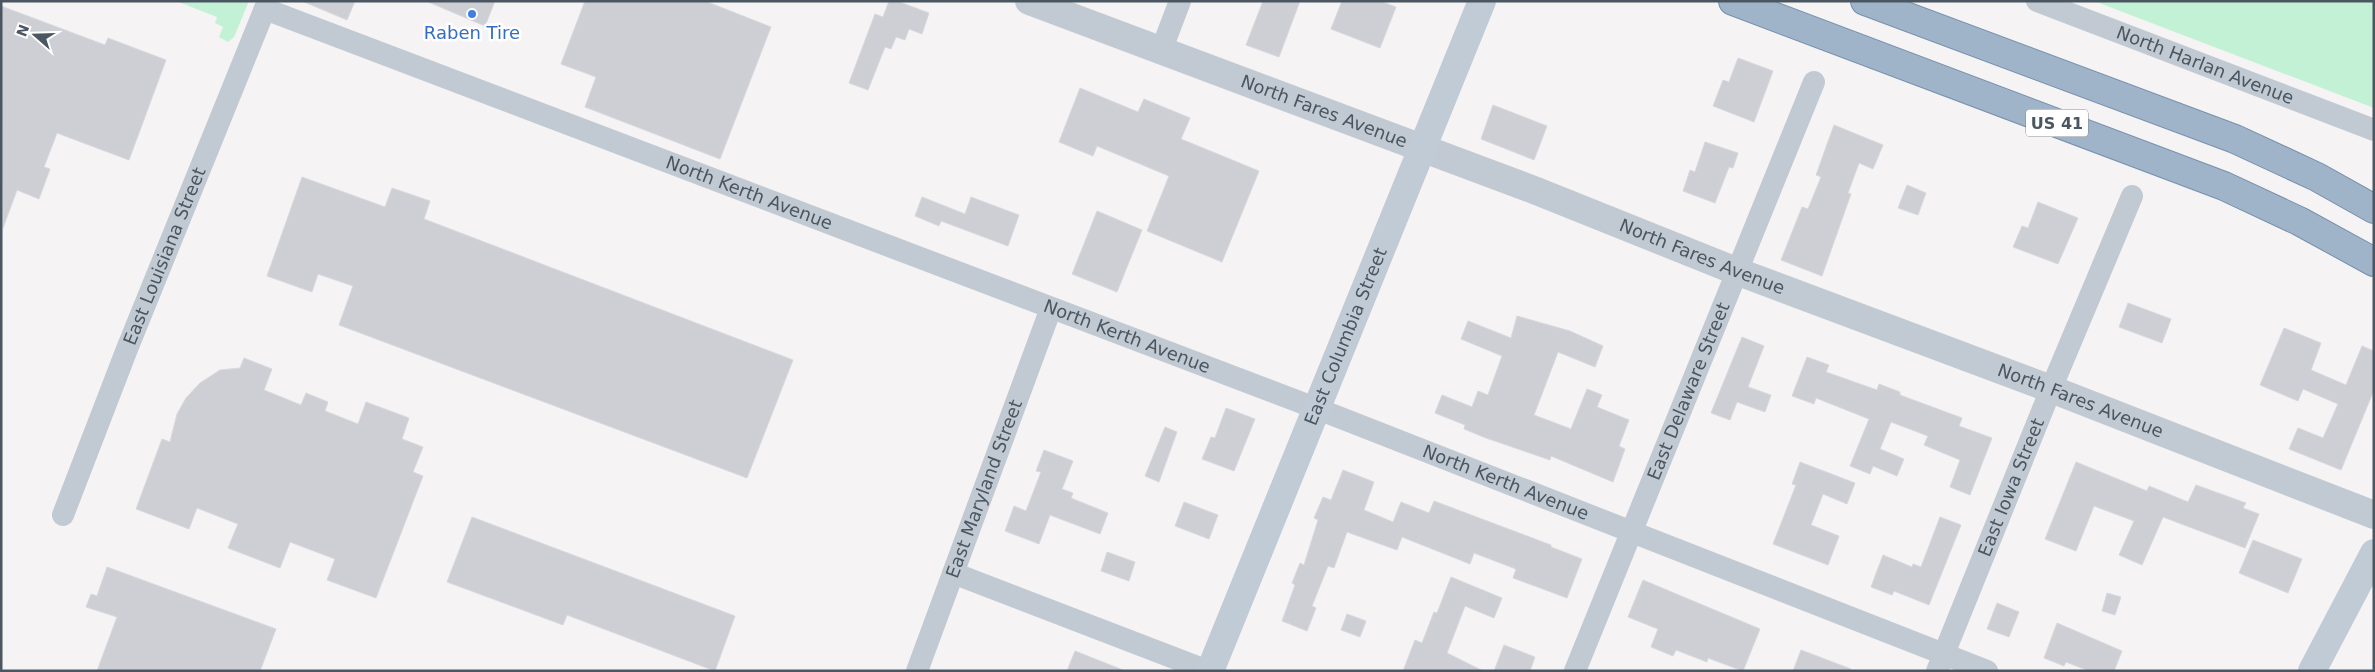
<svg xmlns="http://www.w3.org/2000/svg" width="2375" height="672" viewBox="0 0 2375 672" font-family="'DejaVu Sans',sans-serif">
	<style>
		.green { fill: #c3f1d5 }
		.building { fill: #cdcfd5; stroke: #d7d9de }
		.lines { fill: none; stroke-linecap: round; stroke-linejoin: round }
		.trunk-casing { stroke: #7690ad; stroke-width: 30 }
		.minor { stroke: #c1cad2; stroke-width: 22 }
		.tertiary { stroke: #c1cad2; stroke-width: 28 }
		.secondary { stroke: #c1cbd6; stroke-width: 28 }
		.trunk { stroke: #9fb4c9; stroke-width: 28 }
		.shop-dot { fill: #3f7fe0; stroke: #fff; stroke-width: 2 }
		.labels { text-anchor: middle; stroke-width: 5; stroke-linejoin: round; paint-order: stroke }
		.shield { fill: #fff; stroke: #808990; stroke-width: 1 }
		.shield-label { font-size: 16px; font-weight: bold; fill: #4a5661 }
		.shop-label { font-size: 18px; fill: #366cbe; stroke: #fff }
		.street-label { font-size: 18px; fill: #4a5661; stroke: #fff }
	</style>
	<rect width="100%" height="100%" fill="#f5f3f3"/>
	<!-- green -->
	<path class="green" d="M 176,1 L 249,1 L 234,37 L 228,42 L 219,37 L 223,27 L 215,23 L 217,17 Z
		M 2094,1 L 2374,1 L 2374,108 Z"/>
	<!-- building -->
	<path class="building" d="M 302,1 L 355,1 L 347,20 Z
		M 426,1 L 495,1 L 485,26 Z
		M 585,1 L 705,1 L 771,27 L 720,159 L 585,107 L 596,77 L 561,64 Z
		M 889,1 L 897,1 L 929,13 L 922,34 L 909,29 L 905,40 L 896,37 L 891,49 L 885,47 L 868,90 L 849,83 L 875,14 L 883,17 Z
		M 1263,1 L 1300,1 L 1279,57 L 1246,45 Z
		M 1342,1 L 1380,1 L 1396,7 L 1380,48 L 1331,29 Z
		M 1,6 L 105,45 L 108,38 L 166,60 L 129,160 L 57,133 L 44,167 L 50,169 L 39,199 L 17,190 L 3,228 Z
		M 1738,58 L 1773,71 L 1754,122 L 1713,106 L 1723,80 L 1729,82 Z
		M 1080,88 L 1138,112 L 1144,99 L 1190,118 L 1181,139 L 1259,171 L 1222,262 L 1147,231 L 1169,176 L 1097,146 L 1093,156 L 1059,142 Z
		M 1493,105 L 1547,126 L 1534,160 L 1481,139 Z
		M 1834,125 L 1883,145 L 1873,169 L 1859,163 L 1848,193 L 1851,194 L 1822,276 L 1781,260 L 1802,207 L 1808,209 L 1821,177 L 1816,175 Z
		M 1705,142 L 1738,153 L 1733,168 L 1729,167 L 1715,203 L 1683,191 L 1690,170 L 1695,172 Z
		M 302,177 L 385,207 L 392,188 L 430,201 L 424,219 L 793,360 L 747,478 L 339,325 L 353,286 L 318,274 L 312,292 L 267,276 Z
		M 1907,185 L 1926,193 L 1918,215 L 1898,208 Z
		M 922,197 L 965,214 L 971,197 L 1019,215 L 1008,246 L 941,221 L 939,226 L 915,216 Z
		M 2038,202 L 2078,218 L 2058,264 L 2013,247 L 2022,226 L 2028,228 Z
		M 1097,211 L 1142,230 L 1117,292 L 1072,274 Z
		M 2128,303 L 2171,319 L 2162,343 L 2119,327 Z
		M 1517,316 L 1570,331 L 1603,346 L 1595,367 L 1558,352 L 1534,415 L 1571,429 L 1587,389 L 1602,395 L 1597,407 L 1629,420 L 1619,446 L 1625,449 L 1613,482 L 1551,456 L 1550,460 L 1486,438 L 1464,429 L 1465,425 L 1435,413 L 1442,395 L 1472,407 L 1478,391 L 1488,395 L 1502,356 L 1461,339 L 1468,321 L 1511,338 Z
		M 2284,328 L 2321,343 L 2311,370 L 2346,385 L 2362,346 L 2374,351 L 2374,390 L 2341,470 L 2289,449 L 2298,428 L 2323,438 L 2338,404 L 2303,389 L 2298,401 L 2260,385 Z
		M 1742,337 L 1764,346 L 1748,387 L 1771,395 L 1765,412 L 1737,402 L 1730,420 L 1711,413 Z
		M 1807,357 L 1829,365 L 1826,372 L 1877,390 L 1879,384 L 1900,392 L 1900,395 L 1962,418 L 1959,426 L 1992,438 L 1970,495 L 1950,487 L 1960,460 L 1924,445 L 1928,436 L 1891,422 L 1880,449 L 1904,459 L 1897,476 L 1873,466 L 1870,474 L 1850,466 L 1869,419 L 1816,398 L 1814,404 L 1792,396 Z
		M 244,358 L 272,369 L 264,390 L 301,405 L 306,393 L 328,402 L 325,411 L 358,424 L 366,402 L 409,418 L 402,439 L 423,447 L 413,472 L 423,476 L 376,598 L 327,580 L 335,559 L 290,542 L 280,568 L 228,548 L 238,524 L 197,508 L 189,529 L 136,509 L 162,439 L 170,442 L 177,414 L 186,398 L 200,383 L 220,370 L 240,368 Z
		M 1226,408 L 1255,419 L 1234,471 L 1202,459 L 1211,437 L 1215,438 Z
		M 1165,427 L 1177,432 L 1159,482 L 1145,476 Z
		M 1044,450 L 1073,461 L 1062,489 L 1073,493 L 1071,498 L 1108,513 L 1100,534 L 1050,515 L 1039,544 L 1005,531 L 1014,506 L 1026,511 L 1041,472 L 1036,471 Z
		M 1800,462 L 1855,483 L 1847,504 L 1823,494 L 1811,525 L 1839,536 L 1828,565 L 1773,544 L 1796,485 L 1792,484 Z
		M 2076,462 L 2147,491 L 2149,486 L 2188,502 L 2196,485 L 2246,503 L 2243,508 L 2259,514 L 2245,548 L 2163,517 L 2142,565 L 2119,555 L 2134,521 L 2094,506 L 2076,551 L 2045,539 Z
		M 1343,470 L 1374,482 L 1364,510 L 1393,522 L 1401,502 L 1429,513 L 1434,501 L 1551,545 L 1551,547 L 1582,559 L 1567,598 L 1513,578 L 1516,569 L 1474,553 L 1470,564 L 1402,537 L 1397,550 L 1347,532 L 1334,568 L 1328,566 L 1312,606 L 1316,608 L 1307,631 L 1282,621 L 1295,585 L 1292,583 L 1300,563 L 1304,565 L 1318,520 L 1314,518 L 1323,497 L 1331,500 Z
		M 1184,502 L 1218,515 L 1209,539 L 1175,526 Z
		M 472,517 L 735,616 L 715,671 L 567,615 L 563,625 L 447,582 Z
		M 1940,517 L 1961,525 L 1929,605 L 1894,591 L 1892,595 L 1871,587 L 1883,555 L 1912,567 L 1913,564 L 1921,567 Z
		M 2253,540 L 2302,559 L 2288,593 L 2239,573 Z
		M 1107,552 L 1135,562 L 1129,581 L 1101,571 Z
		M 107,567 L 276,629 L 260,671 L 97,671 L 117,617 L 86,607 L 91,594 L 97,596 Z
		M 1451,577 L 1502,598 L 1494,618 L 1465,606 L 1447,653 L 1483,671 L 1403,671 L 1415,640 L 1422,643 L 1434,612 L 1437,613 Z
		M 1643,580 L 1760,629 L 1743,671 L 1708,658 L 1707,662 L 1676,650 L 1673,656 L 1651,647 L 1658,629 L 1628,617 Z
		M 2107,593 L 2121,597 L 2115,615 L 2102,611 Z
		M 1997,603 L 2019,612 L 2009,637 L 1987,629 Z
		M 1347,614 L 1366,621 L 1360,637 L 1341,630 Z
		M 2057,623 L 2122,651 L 2114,671 L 2089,671 L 2066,662 L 2064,666 L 2044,658 Z
		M 1504,645 L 1535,657 L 1530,671 L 1494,671 Z
		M 1801,650 L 1851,669 L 1851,671 L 1793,671 Z
		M 1075,651 L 1123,670 L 1123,671 L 1067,671 Z"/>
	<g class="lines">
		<!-- trunk casing -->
		<g class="trunk-casing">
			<path id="trunk" d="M 1733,1 L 2224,186 L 2299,221 L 2374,262
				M 1865,1 L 2235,139 L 2317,177 L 2374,209"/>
		</g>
		<!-- minor -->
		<g class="minor">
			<path id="s1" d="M 2037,1 L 2374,130"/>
			<path id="s2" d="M 265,9 L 1318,409 L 1987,671"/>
			<path d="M 1161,51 L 1180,1"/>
			<path id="s3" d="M 63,515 L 127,349 L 268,1"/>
			<path d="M 953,573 L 1208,671"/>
			<path id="s4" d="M 917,671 L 1051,308"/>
			<path id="s5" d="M 1575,671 L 1814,82"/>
			<path id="s6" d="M 1937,671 L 2051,389 L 2132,196"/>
		</g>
		<!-- tertiary -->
		<path class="tertiary" id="s7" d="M 1029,1 L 1534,190 L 1736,271 L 2051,389 L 2374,515"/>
		<!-- secondary -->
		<g class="secondary">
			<path id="s8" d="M 1210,671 L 1482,1"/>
			<path d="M 2312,671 L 2374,553"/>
		</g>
		<!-- trunk -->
		<use href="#trunk" class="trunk"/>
	</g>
	<!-- markers -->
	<circle class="shop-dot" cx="472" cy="14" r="5"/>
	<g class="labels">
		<!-- shield labels -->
		<rect class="shield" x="2026" y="109.5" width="62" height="27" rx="4"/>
		<g class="shield-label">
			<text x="2057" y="129">US 41</text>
		</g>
		<!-- shop labels -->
		<g class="shop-label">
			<text x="472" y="39">Raben Tire</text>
		</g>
		<!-- street labels -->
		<g class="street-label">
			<text dy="6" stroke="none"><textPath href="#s1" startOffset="180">North Harlan Avenue</textPath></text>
			<text dy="6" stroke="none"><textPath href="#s7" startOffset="315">North Fares Avenue</textPath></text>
			<text dy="6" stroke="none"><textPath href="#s2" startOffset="518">North Kerth Avenue</textPath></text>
			<text dy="6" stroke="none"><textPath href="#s7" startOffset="720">North Fares Avenue</textPath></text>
			<text dy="6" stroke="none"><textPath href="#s3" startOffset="278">East Louisiana Street</textPath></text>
			<text dy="6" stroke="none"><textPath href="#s8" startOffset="361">East Columbia Street</textPath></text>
			<text dy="6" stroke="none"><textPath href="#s2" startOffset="922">North Kerth Avenue</textPath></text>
			<text dy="6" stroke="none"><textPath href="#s5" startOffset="302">East Delaware Street</textPath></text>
			<text dy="6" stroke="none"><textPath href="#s7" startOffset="1125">North Fares Avenue</textPath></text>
			<text dy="6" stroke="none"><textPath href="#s2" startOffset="1328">North Kerth Avenue</textPath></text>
			<text dy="6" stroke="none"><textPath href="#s6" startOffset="198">East Iowa Street</textPath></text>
			<text dy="6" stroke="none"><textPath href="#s4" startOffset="194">East Maryland Street</textPath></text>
		</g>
	</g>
	<!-- border -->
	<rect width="2375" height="672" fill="none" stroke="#4a5661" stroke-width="5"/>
	<!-- north arrow -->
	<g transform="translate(35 35) rotate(290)" stroke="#ffffff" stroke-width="4" paint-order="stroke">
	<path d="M0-4L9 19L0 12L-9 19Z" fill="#4a5661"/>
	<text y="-8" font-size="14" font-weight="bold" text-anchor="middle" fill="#4a5661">N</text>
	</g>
</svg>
